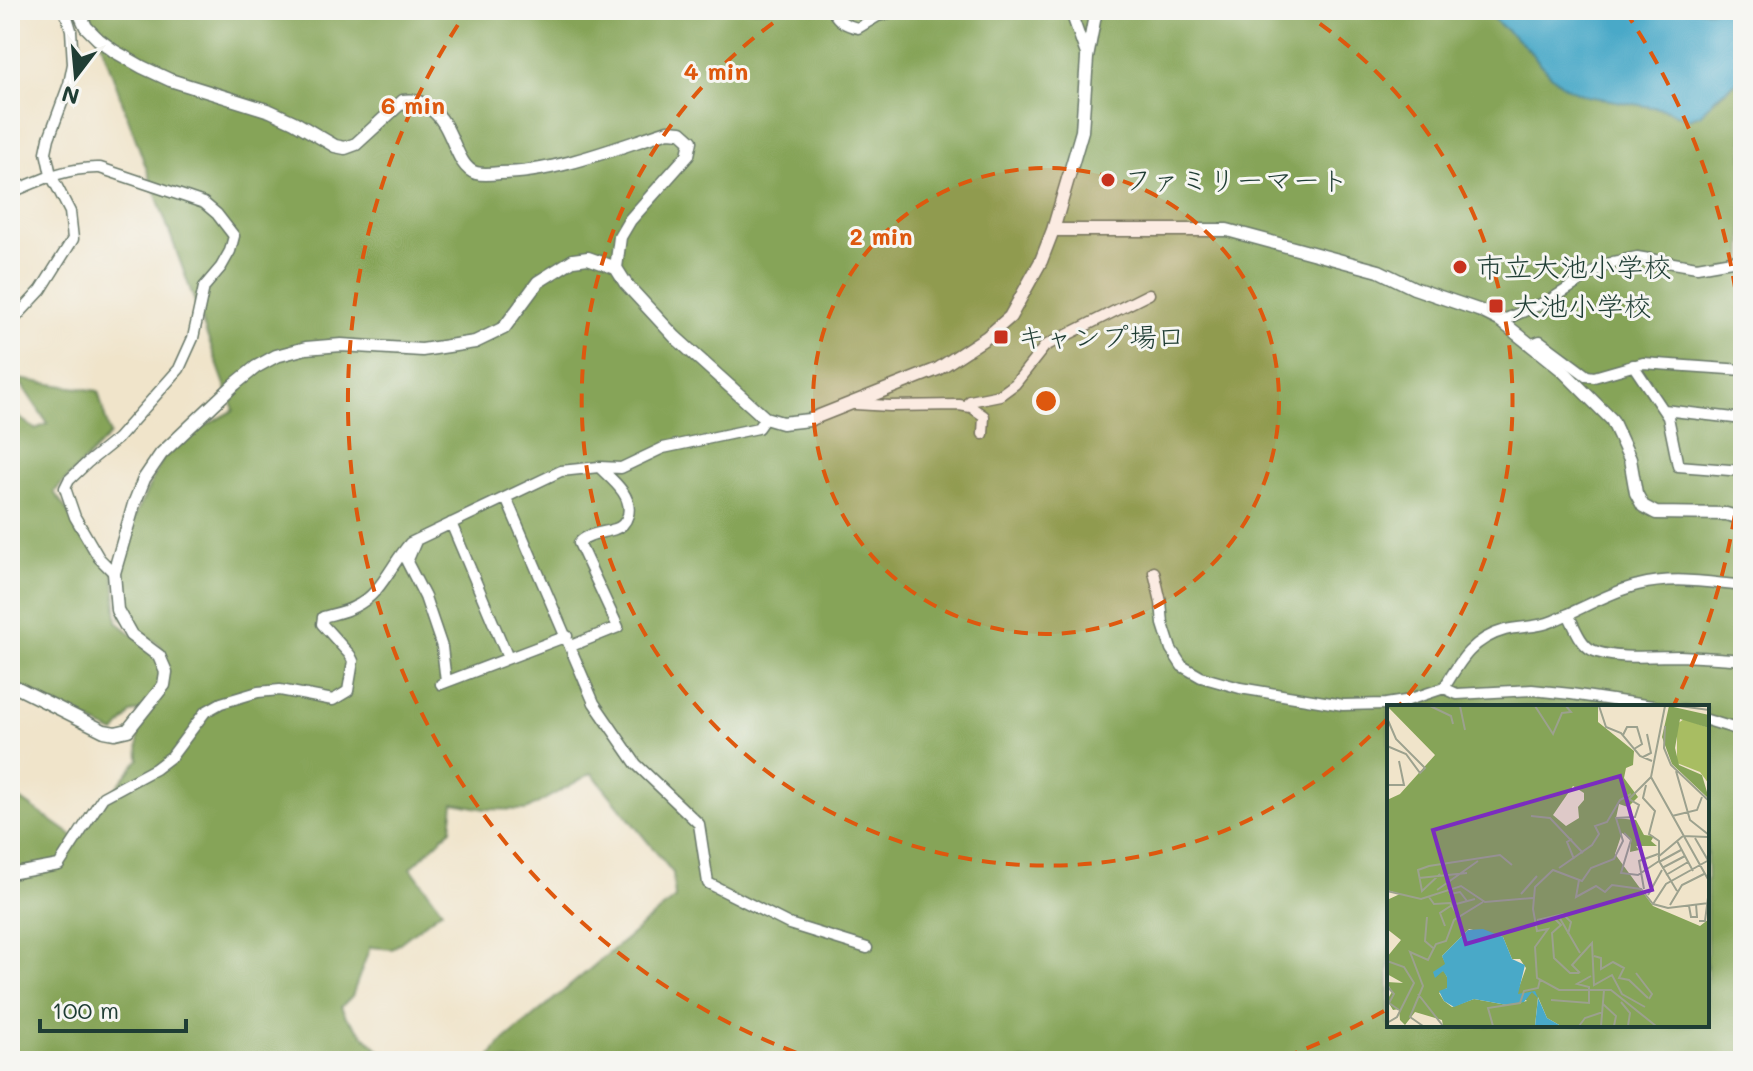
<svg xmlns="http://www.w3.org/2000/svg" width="1753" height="1071" viewBox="0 0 1753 1071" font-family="Mali,'Klee One',sans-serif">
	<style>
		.forest { fill: #86a458; stroke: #527046; stroke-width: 2; fill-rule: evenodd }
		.water { fill: #49a9c8; stroke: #34737e; stroke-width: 2 }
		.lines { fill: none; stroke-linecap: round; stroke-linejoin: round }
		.minor-casing { stroke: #687768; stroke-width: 13 }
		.tertiary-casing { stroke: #687768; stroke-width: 15 }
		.minor { stroke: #fff; stroke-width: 10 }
		.tertiary { stroke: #fff; stroke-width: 12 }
		.ring { fill: none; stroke: #de580e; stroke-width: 4; stroke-dasharray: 14 10 }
		.poi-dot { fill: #c8321e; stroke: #f6f6f2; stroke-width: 3 }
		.labels { text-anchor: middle; stroke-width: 6; stroke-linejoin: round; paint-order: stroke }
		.poi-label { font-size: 28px; fill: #1f3d34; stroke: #f6f6f2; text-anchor: start }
		.inset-road { fill: none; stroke: #9ca18e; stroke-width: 2 }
		.view { fill: #7b2cbf; fill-opacity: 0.15; stroke: #7b2cbf; stroke-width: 4 }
		.inset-edge { fill: none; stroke: #1f3d34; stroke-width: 4 }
		.centre { fill: #de580e; stroke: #f6f6f2; stroke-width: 4 }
		.ring-label { font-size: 24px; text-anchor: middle; font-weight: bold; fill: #de580e; stroke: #f6f6f2; stroke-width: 6; stroke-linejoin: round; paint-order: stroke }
	</style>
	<rect width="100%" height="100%" fill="#f6f6f2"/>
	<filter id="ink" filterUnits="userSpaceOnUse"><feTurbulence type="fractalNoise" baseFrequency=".0125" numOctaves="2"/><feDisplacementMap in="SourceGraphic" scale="16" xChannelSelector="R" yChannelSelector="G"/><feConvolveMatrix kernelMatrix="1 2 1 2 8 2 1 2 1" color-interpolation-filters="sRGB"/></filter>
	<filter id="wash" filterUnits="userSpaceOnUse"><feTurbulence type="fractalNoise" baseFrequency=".006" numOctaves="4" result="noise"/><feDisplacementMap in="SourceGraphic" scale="32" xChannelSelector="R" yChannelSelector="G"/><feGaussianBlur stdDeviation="1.8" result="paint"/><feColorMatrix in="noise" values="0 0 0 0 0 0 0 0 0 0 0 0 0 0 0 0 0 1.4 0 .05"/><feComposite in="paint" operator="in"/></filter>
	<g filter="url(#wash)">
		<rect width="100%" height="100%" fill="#f0e4ca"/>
		<!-- forest -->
		<path class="forest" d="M 89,10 L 1483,10 L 1525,46 L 1550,74 L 1565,86 L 1587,96 L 1664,109 L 1688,119 C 1708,107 1724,91 1743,77 L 1743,1061 L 488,1061 L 499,1045 L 675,898 L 673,873 L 592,773 L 526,810 L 485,809 L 454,803 L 451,829 L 411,868 L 442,910 L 392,949 L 370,947 L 352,996 L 341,1007 L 346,1017 L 390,1061 L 10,1061 L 10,792 L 76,838 L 139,759 L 137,721 L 145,710 L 131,713 L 115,733 L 10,685 L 10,411 L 35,429 L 48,424 L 18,379 L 98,391 L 110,435 L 54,492 L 92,546 L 114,573 L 117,622 L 159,656 L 168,676 L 161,646 L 121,618 L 123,541 L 168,447 L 234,410 ZM 1389,707 L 1707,707 L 1707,1025 L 1389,1025 Z"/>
		<!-- water -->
		<path class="water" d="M 1483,10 L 1743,10 L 1743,77 L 1716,97 L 1700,115 L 1688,119 L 1664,109 L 1587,96 L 1565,87 L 1550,74 L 1525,46 Z"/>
	</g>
	<g filter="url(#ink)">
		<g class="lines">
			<!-- minor casing -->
			<g class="minor-casing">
				<path id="minor" d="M 832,10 C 839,22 845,25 858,28 L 878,16 L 901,10
					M 1070,10 L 1087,57
					M 10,193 C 40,180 67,167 100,168 L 204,203 L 217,214 L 234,236 L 230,251 L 221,267 L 204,287 L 193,338 L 179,369 L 117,439 L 87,463 L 69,480 L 65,488 L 75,517 L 99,558 L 114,573
					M 10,319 L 15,318 L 41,290 L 73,239 L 70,212 L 51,175 L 46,152 L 49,138 L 69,84 L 73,64 L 71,30 L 65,10
					M 1501,321 L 1550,300 L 1599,269 L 1613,262 L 1637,257 L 1697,267 L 1743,259
					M 1530,345 L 1540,341 L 1587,376 L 1594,377 L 1643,363 L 1743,370
					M 1633,365 L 1668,417 L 1678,466 L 1743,471
					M 855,404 L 890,406 L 959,405 L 971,407 L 984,416 L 983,434
					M 971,407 L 970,401 L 1000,395 L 1015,384 L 1045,346 L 1149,294
					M 1664,410 L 1743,419
					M 506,498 L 594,703 L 636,764 L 699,824 L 708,883 L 789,924 L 867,948
					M 451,523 L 508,658
					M 416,541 L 407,562 L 425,597 L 442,647 L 446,682
					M 1154,572 L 1161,602 L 1163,624 L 1171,649 L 1182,666 L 1201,677 L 1240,688 L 1343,705 L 1386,704 L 1405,701 L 1444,688 L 1457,694 L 1532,690 L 1571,694 L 1659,707
					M 1568,614 C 1574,625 1580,644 1592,650 C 1614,660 1655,656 1680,656 C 1701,657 1722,658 1743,660
					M 571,646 L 618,627 L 579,543 C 587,533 604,533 615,529 C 622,527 626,522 628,515 C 633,495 612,480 599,467
					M 441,684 L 567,636
					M 1444,688 C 1460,661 1472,639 1505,630 C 1520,626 1538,628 1553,621 C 1579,610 1612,591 1638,585 C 1673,576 1708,582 1743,586
					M 1707,720 L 1743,731
					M 10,874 L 59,865 L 103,797 L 155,769 L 172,756 L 205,712 L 221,703 L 258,692 L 280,690 L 333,700 L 348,691 L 353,661 L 350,655 L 322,624 L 323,617 C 333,614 345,612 354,607 C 382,594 391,564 410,543 L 561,471 L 599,467 L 621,468 L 663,448 L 758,428 L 765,418"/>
			</g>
			<!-- tertiary casing -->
			<g class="tertiary-casing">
				<path id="tertiary" d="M 78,10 L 86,27 L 98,39 L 114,51 L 142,67 L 170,80 L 270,111 L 294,122 L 335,146 L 345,148 L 356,144 L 403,101 C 415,99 421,102 431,109 C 454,125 455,167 476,173 C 483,175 492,174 500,173 C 554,173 616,148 668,131 L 681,132 L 691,141 L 688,155 L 630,220 L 620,237 L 616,268
					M 1053,230 L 1227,230 L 1379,271 L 1414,288 L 1481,311 L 1501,321 L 1562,370 L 1612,420 L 1630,459 L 1636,493 L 1643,506 L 1656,513 L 1726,514 L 1743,519
					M 10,684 L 104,731 L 115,733 L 128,730 L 164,685 L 166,672 L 159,656 L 131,635 L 117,610 L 114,573 L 134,504 L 144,479 L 161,454 L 235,384 L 256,367 L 276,356 L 306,348 L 341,345 L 422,350 L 475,342 L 504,328 L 538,282 L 573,260 L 588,258 L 616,268 L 626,284 L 675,337 L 765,418 L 782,423 L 809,420 L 938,369 L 987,337 L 1010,317 L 1041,261 L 1053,230 L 1082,131 L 1087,58 L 1096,10"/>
			</g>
			<!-- minor -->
			<use href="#minor" class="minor"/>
			<!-- tertiary -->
			<use href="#tertiary" class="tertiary"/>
		</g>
	</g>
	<!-- distance rings -->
	<circle cx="1046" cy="401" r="233" fill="#de580e" fill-opacity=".12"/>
	<g class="ring">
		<circle cx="1046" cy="401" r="233"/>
		<path d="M1387 719A466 466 0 1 1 792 10M1300 10A466 466 0 0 1 1398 707"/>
		<path d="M1743 444A698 698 0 0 1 1673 707M1384 1011A698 698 0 0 1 1273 1061M819 1061A698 698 0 0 1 467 11M1625 11A698 698 0 0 1 1743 358"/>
	</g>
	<!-- markers -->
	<g class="poi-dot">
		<circle cx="1108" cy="180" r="8"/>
		<circle cx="1460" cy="267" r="8"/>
		<rect x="1488" y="298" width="16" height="16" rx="4"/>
		<rect x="993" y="329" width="16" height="16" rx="4"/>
	</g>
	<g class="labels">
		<!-- poi labels -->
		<g class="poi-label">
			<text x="1124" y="190">ファミリーマート</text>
			<text x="1476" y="277">市立大池小学校</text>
			<text x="1512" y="316">大池小学校</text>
			<text x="1017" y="347">キャンプ場口</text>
		</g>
	</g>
	<!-- overview -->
	<g transform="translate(1387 705)">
		<rect width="322" height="322" fill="#f0e4ca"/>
		<path d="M 297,14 L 322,23 L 322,79 L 313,67 L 290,58 L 290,19 Z" fill="#a8bd62"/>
		<path d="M 0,1 L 211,1 L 211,17 L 247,46 L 246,60 L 239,63 L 237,73 L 251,92 L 255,88 L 241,102 L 232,99 L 229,113 L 249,115 L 257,130 L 267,131 L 264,136 L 270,141 L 249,141 L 252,145 L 243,147 L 244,134 L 235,128 L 228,149 L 266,201 L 313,221 L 322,214 L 322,321 L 174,321 L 160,313 L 151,292 L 148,321 L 56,321 L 55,315 L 28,307 L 18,320 L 13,315 L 12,304 L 6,305 L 0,295 L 5,287 L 0,277 L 16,278 L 0,269 L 0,252 L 14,235 L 0,224 L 0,195 L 13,189 L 0,185 L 0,95 L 13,89 L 48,50 ZM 186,81 L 197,88 L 197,95 L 191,102 L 192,113 L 179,121 L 166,110 ZM 82,224 L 116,232 L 125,254 L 133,254 L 139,263 L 130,288 L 140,296 L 120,300 L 87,294 L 65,302 L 57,296 L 52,288 L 60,283 L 60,272 L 57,266 L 46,267 L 53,266 L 59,259 L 55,251 ZM 282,1 L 322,10 L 322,23 L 293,14 L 288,43 L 292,60 L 315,70 L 322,94 L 285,59 L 275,32 Z" fill="#86a458" fill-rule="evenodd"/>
		<path d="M 96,224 L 116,232 L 125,254 L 138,260 L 131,289 L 148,286 L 160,313 L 174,321 L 148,321 L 151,293 L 145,287 L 137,297 L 120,300 L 87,294 L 67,302 L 57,296 L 52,286 L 60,283 L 60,272 L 56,266 L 48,273 L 46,267 L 58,259 L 55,251 L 81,225 Z" fill="#49a9c8"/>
		<path class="inset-road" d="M 43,1 L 64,11 L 66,19M 73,1 L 78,25M 148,1 L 166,29 L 175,8 L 184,7 L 179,1M 212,1 L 219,22 L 234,28 L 253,51 L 265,56M 278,1 L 264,72 L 322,176M 293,1 L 322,5M 0,13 L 9,34 L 38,63 L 33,68 L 19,49 L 0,41M 278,21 L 277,43 L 284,60 L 322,96M 236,30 L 240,22 L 250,22 L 255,39 L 247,44M 256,52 L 264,48 L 260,29M 289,66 L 303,115 L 322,130M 264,72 L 242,94 L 252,100 L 248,112 L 229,113 L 236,136 L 227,154 L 204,163 L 195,176 L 166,165 L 148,182 L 146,204 L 150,226 L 161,224 L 148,242 L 150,273 L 172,285 L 224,285 L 269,321M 0,80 L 17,80 L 12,56M 259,80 L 256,93 L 268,106 L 262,129 L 272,136 L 272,156 L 290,186M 144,111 L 163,113 L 196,148M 285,111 L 310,105 L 315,92M 237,128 L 244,135 L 234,168 L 251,170 L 272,156M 308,133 L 322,157M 185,134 L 180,137 L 187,154M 290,136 L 306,166M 271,152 L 296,131 L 321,132M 272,157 L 294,145M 172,163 L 205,140 L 212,129 L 208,121 L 220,117 L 233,95 L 244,89M 275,163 L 298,151M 53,169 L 35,186 L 31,165 L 42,161 L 113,150 L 125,160M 279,170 L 301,157M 32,173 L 80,168M 192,175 L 189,192 L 209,181 L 218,187 L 225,180 L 254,184 L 266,199 L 281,203 L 322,198M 257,184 L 252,156 L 271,149M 50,185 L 91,156M 0,186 L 34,194 L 74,181 L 98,197 L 146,193M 134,189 L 150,171M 261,190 L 275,165M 42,192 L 47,199 L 63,198 L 71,211M 80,196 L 73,187 L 63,189 L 69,199 L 88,194M 266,199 L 279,179 L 322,155M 283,200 L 295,180 L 317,169M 302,201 L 304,212 L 310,212 L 309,199M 171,210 L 193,248M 40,212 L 38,236 L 46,243M 167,213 L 174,220 L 165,228 L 167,253 L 183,268 L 192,268M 150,215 L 176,209 L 184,217 L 181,229M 312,216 L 318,216 L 322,185M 58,221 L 53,208 L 65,200M 207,251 L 214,253 L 214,264 L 226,257 L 237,263 L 232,273 L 242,275 L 261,293M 0,256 L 17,262 L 27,278 L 10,312 L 0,318M 193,268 L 185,260 L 205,238 L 207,280 L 225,270 L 235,289 L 258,302M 249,268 L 265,289 L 262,294M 0,281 L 7,289 L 2,298 L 12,305M 31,289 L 56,321M 164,295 L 202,298 L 202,282 L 190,279 L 204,271M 234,297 L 243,308 L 241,321M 216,299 L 229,311 L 227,321M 36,321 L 23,312 L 36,281 L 23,247 L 41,255 L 49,239 L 59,236 L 67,215 L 96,197M 106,321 L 101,303 L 133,298 L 137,286 L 151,283 L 153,275M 192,321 L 198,313 L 216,307M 214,321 L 217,285"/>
		<path class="view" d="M 233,71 L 265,185 L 79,239 L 46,125 Z"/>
		<rect width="322" height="322" class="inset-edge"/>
	</g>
	<circle cx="1046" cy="401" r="12" class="centre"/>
	<g class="ring-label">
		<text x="716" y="80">4 min</text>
		<text x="413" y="114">6 min</text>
		<text x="881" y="245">2 min</text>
	</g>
	<!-- margin -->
	<rect width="1753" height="1071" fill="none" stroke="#f6f6f2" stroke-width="40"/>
	<!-- north arrow -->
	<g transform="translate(76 76) rotate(196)" stroke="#f6f6f2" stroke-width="6" paint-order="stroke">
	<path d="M0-6L14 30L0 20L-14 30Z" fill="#1f3d34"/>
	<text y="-12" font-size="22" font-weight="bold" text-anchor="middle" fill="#1f3d34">N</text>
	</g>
	<!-- scale -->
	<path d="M40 1019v12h146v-12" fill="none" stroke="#1f3d34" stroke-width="4"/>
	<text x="52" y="1019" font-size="24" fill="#1f3d34" stroke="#f6f6f2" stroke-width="6" paint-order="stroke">100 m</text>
</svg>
